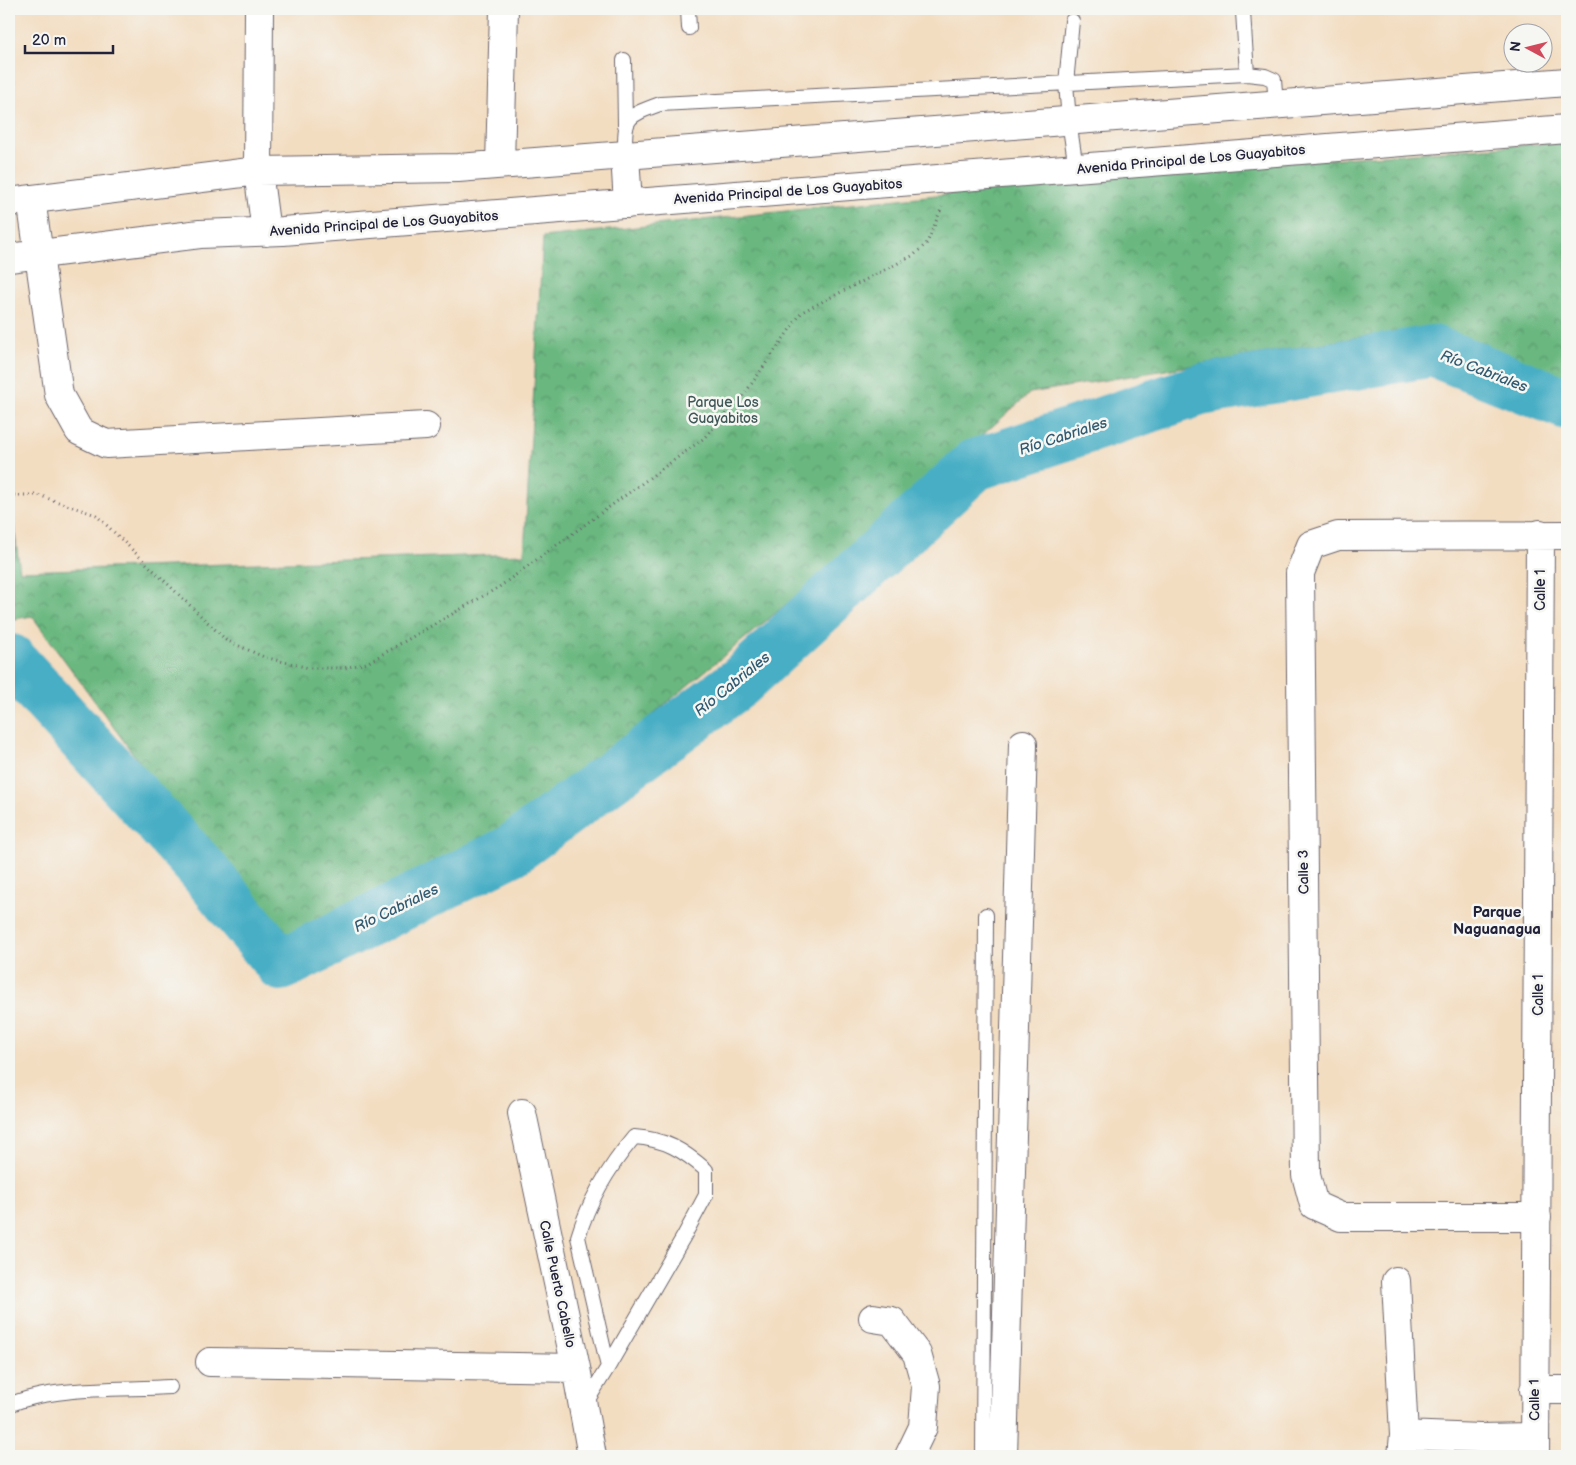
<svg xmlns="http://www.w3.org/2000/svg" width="1576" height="1465" viewBox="0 0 1576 1465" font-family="'Balsamiq Sans',sans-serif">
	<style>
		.forest { fill: url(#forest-crowns); stroke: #466d5e }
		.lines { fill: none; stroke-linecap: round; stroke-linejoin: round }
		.river { stroke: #46aec5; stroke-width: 52 }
		.lane-casing { stroke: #6b636a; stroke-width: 16 }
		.street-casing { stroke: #6b636a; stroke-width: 30 }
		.path { stroke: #6b636a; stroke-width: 3; stroke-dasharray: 1 4; stroke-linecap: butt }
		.lane { stroke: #fff; stroke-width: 14 }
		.street { stroke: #fff; stroke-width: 28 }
		.labels { text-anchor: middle; stroke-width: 5; stroke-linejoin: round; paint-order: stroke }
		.street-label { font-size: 14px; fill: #22223b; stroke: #f6f6f2 }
		.park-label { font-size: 14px; fill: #3f5857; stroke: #f6f6f2 }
		.water-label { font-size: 15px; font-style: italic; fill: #305a72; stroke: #f6f6f2 }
		.neighbourhood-label { font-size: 15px; font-weight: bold; fill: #22223b; stroke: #f6f6f2 }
	</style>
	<defs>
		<pattern id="forest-crowns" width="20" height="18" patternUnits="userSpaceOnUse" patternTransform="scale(1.25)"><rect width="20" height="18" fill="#6ab880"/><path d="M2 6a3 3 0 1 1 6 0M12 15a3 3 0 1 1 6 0" fill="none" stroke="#57956a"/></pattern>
	</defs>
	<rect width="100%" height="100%" fill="#f6f6f2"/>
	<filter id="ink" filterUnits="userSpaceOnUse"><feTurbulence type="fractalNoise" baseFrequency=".02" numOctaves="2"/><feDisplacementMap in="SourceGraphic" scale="10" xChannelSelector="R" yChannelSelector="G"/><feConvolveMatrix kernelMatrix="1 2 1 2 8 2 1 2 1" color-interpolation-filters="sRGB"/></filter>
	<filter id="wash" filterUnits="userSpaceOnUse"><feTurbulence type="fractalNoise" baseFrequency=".0096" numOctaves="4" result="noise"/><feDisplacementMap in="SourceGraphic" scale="20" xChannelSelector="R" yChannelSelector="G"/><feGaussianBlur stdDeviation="1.12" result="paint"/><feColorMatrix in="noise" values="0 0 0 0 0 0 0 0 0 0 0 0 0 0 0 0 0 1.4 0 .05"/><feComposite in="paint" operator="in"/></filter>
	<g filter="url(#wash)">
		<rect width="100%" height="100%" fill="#f3ddc1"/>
		<!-- forest -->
		<path class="forest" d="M 1567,142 L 1567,396 L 1372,335 L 1030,393 L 862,542 L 534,812 L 275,947 L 32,616 L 9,620 L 9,492 L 20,571 L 524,554 L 543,237 L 1161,171 Z"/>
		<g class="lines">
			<!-- river -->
			<path class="river" d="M 9,660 L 11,660 L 202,869 L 281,965 L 511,851 L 740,682 L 975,465 L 1200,390 L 1433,351 L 1567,404"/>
		</g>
	</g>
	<g filter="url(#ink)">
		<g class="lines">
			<!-- lane casing -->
			<g class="lane-casing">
				<path id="lane" d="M 688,9 L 689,28
					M 1243,12 L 1247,74
					M 1072,21 L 1066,83 L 1069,121 L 1076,168
					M 624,60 L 625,125
					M 625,155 C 625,118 624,117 660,104 L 1247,74 L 1265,76 L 1274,80 L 1276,105
					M 585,1404 L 608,1367 L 684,1236 L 706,1195 L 706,1170 C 683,1150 665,1139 634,1137 C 609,1167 589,1200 578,1237 L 608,1367
					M 9,1405 C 51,1386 123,1390 170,1387
					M 983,1456 L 986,915"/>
			</g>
			<!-- street casing -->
			<g class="street-casing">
				<path id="street" d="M 259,9 L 258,171 L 266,232
					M 625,155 L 628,204
					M 500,164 L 504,9
					M 31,199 L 59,395 L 79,431 L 106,444 L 426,426
					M 9,202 L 258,171 L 458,168 L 1567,82
					M 9,258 L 200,234 L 283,231 L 1567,129
					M 522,1113 L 576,1368 L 592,1456
					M 1537,1217 L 1341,1217 L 1314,1205 L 1306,1175 L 1300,573 L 1311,545 L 1338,536 L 1567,535
					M 1396,1281 L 1404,1435 L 1402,1456
					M 873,1318 L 892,1321 L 917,1354 L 926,1386 L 923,1427 L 909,1456
					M 210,1362 L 576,1368
					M 1534,1390 L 1567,1390
					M 1404,1435 L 1480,1438 L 1535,1437
					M 1003,1456 L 1023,744
					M 1535,1456 L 1540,534"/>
			</g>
			<!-- path -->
			<path class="path" d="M 9,495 L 38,495 L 96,515 L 226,640 L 264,657 L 309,668 L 344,668 L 367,663 L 499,587 L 703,439 L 743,396 L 802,312 L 914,255 L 927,243 L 942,207"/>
			<!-- lane -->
			<use href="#lane" class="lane"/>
			<!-- street -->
			<use href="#street" class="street"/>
		</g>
	</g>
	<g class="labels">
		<!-- street labels -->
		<g class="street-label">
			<text transform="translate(1191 159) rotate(-5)" y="5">Avenida Principal de Los Guayabitos</text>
			<text transform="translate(788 191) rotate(-4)" y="5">Avenida Principal de Los Guayabitos</text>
			<text transform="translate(384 223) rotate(-4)" y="5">Avenida Principal de Los Guayabitos</text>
			<text transform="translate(1540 590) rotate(-90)" y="5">Calle 1</text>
			<text transform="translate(1303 872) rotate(-91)" y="5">Calle 3</text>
			<text transform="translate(1538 995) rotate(-90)" y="5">Calle 1</text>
			<text transform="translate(558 1284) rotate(78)" y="5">Calle Puerto Cabello</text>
			<text transform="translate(1534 1400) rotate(-91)" y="5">Calle 1</text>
		</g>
		<!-- park labels -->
		<g class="park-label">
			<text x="723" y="407">Parque Los<tspan x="723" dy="16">Guayabitos</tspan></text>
		</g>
		<!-- water labels -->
		<g class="water-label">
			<text transform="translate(1484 371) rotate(21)" y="5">Río Cabriales</text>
			<text transform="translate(1063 436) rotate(-18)" y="5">Río Cabriales</text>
			<text transform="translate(732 684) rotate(-39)" y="5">Río Cabriales</text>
			<text transform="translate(396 908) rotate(-26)" y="5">Río Cabriales</text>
		</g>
		<!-- neighbourhood labels -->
		<g class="neighbourhood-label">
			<text x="1497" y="917">Parque<tspan x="1497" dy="17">Naguanagua</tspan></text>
		</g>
	</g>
	<!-- margin -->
	<rect width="1576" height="1465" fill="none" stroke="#f6f6f2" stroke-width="30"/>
	<!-- north arrow -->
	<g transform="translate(1528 48) rotate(277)"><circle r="24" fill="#f6f6f2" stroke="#a1a1a9"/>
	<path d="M0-4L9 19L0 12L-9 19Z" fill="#d1495b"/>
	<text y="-8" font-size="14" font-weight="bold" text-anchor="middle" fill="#22223b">N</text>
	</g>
	<!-- scale -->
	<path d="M25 45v8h88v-8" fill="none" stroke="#22223b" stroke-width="2.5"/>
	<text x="32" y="45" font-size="15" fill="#22223b" stroke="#f6f6f2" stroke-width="4" paint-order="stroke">20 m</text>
</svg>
